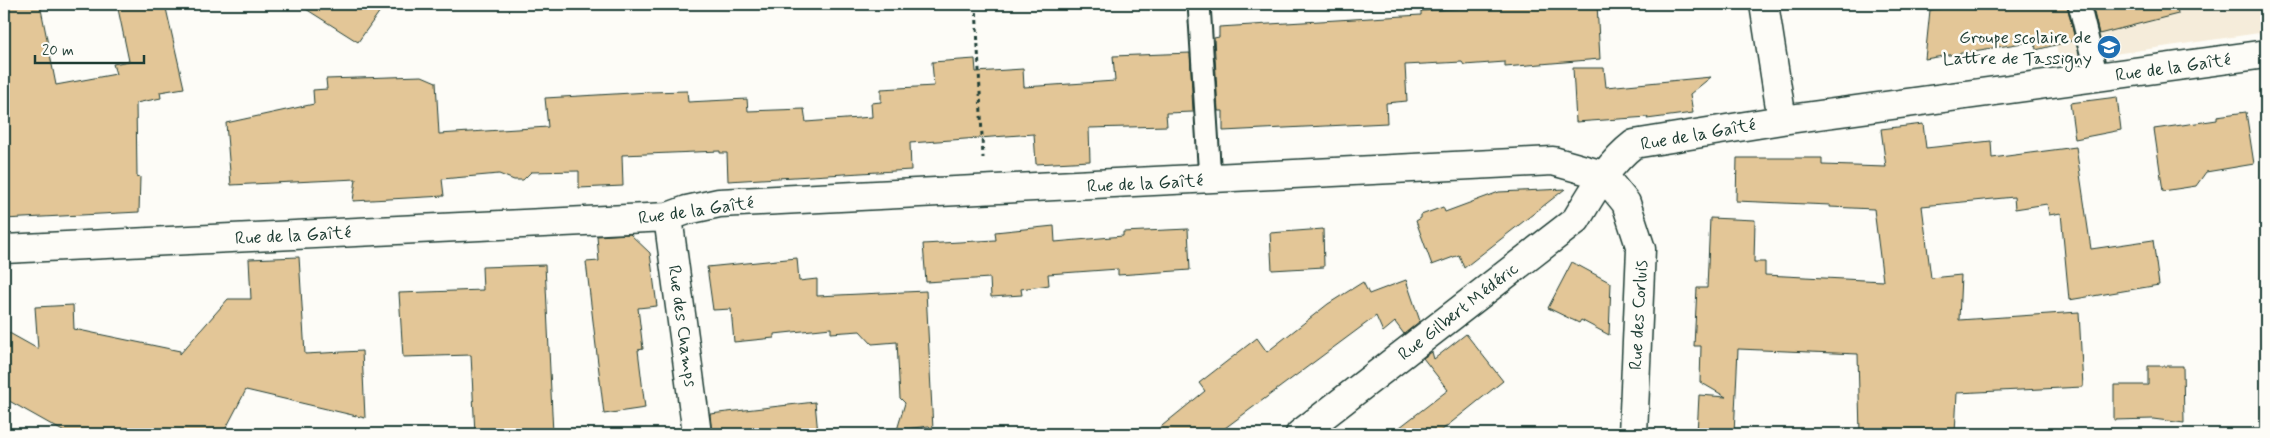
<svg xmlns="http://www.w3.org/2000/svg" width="2270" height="438" viewBox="0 0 2270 438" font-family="Mynerve,sans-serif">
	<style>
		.built { fill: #f5ecda }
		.building { fill: #e3c697; stroke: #1f3d34 }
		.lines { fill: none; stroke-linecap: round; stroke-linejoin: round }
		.service-casing { stroke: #1f3d34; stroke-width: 25 }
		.minor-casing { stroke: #1f3d34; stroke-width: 31 }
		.path { stroke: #1f3d34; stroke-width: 3; stroke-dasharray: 4 4; stroke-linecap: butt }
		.service { stroke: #fdfcf7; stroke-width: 21 }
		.minor { stroke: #fdfcf7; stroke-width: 28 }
		.labels { text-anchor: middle; stroke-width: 5; stroke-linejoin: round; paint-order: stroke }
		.poi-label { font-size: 18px; fill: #1f3d34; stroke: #fdfcf7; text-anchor: end }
		.street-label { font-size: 18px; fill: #1f3d34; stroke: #fdfcf7 }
	</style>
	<rect width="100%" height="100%" fill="#fdfcf7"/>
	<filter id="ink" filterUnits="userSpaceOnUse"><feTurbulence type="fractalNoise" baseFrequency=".02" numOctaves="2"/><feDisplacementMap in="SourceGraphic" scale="10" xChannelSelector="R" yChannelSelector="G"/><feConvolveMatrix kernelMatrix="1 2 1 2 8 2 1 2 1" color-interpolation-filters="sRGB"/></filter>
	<g filter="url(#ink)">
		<!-- built -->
		<path class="built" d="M 2049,4 L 2266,4 L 2266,32 L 2059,62 Z"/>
		<!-- building -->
		<path class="building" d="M 4,4 L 40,4 L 56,85 L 116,74 L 113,64 L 129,61 L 117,4 L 165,4 L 184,88 L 160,92 L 161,98 L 136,103 L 137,176 L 140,177 L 139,212 L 4,219 L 4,161 L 8,161 L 4,96 Z
			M 298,4 L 385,4 L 358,42 Z
			M 1482,4 L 1597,4 L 1600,59 L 1505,67 L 1505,62 L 1464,65 L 1462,62 L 1405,65 L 1407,101 L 1386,103 L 1387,123 L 1223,131 L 1223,111 L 1218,111 L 1214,38 L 1219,37 L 1219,27 L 1421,15 L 1421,11 L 1482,7 Z
			M 1977,4 L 2067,4 L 2075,40 L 2036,50 L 2035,41 L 1925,59 L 1930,10 Z
			M 2092,4 L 2177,4 L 2178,14 L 2099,34 Z
			M 1190,53 L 1193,112 L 1166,113 L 1167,126 L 1089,128 L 1090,161 L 1036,164 L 1034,134 L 910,143 L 911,170 L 728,181 L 727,153 L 720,153 L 720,151 L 622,155 L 623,186 L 579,188 L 579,171 L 531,172 L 523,180 L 514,180 L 499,174 L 442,179 L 444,196 L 353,201 L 356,179 L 231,185 L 226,123 L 314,104 L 313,90 L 327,89 L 326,79 L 422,76 L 436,82 L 439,134 L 548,127 L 545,98 L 649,92 L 687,91 L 688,102 L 747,99 L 748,111 L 804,109 L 806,122 L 872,117 L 871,103 L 881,102 L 881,89 L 934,86 L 932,62 L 975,59 L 976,72 L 1023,69 L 1024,87 L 1115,81 L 1113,56 Z
			M 1573,68 L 1604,68 L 1606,87 L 1711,77 L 1690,94 L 1693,113 L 1647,119 L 1648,117 L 1576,122 Z
			M 2117,97 L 2121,130 L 2075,139 L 2070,103 Z
			M 2246,112 L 2254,164 L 2206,172 L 2196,186 L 2163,191 L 2154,129 L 2217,120 L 2217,116 Z
			M 1923,124 L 1926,148 L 1991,141 L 1992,158 L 2076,147 L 2091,249 L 2153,240 L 2159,285 L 2069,300 L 2061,213 L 2049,215 L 2047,204 L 2015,209 L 2014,197 L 1922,206 L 1931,278 L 1961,275 L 1959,320 L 2079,312 L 2083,387 L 1957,393 L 1955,434 L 1860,434 L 1858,354 L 1738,349 L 1734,434 L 1697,434 L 1699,395 L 1726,397 L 1700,382 L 1701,346 L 1694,346 L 1697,288 L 1707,288 L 1710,218 L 1755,220 L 1754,262 L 1765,262 L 1765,275 L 1883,281 L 1874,209 L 1830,207 L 1830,205 L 1736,201 L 1737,158 L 1822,158 L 1822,165 L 1886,167 L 1881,129 Z
			M 1565,189 L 1464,268 L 1459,255 L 1432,265 L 1416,221 L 1421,218 L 1421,215 L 1443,207 L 1445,212 L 1499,192 Z
			M 1054,226 L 1055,242 L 1123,236 L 1123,232 L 1188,229 L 1190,270 L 1118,275 L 1118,269 L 1048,274 L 1049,285 L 1021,289 L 1022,295 L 991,297 L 990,278 L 926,282 L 923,244 L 996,240 L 995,232 Z
			M 1323,229 L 1324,267 L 1272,270 L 1270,233 Z
			M 630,234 L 650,253 L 657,306 L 638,308 L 643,349 L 638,350 L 645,408 L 604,414 L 586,262 L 599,261 L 597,236 Z
			M 299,257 L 305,354 L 362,351 L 365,418 L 246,390 L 223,434 L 68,434 L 4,398 L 4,330 L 38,349 L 35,307 L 73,305 L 74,329 L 180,351 L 180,354 L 228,299 L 251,299 L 249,259 Z
			M 797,258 L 799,281 L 817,279 L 817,296 L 926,291 L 933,430 L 929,426 L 897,430 L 905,403 L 900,398 L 897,342 L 872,344 L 860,331 L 831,333 L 831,328 L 774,334 L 774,338 L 734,342 L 731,309 L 713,310 L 707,267 Z
			M 1572,262 L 1611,283 L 1609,335 L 1581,320 L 1579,323 L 1548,308 Z
			M 545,265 L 553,434 L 475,434 L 471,355 L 403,357 L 399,293 L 483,290 L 482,267 Z
			M 1406,280 L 1420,321 L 1404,334 L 1395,322 L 1383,332 L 1376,316 L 1217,434 L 1152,434 L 1205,391 L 1199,383 L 1257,338 L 1267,352 L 1328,304 L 1363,282 L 1369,294 Z
			M 1466,334 L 1503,381 L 1437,434 L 1391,434 L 1448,390 L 1423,358 L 1432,352 L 1434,359 Z
			M 2148,366 L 2183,366 L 2184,423 L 2153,419 L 2114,420 L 2114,385 L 2148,385 Z
			M 815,402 L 818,434 L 712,434 L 710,414 Z"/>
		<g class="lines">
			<!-- service casing -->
			<g class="service-casing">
				<path id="service" d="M 1199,4 L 1210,179
					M 2079,4 L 2097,77"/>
			</g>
			<!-- minor casing -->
			<g class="minor-casing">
				<path id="minor" d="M 1764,4 L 1782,120
					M 1603,175 L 1626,203 L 1641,249 L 1633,434
					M 668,217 L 697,434
					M 4,249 L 668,217 L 687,210 L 719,203 L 1553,161 L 1603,175
					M 1300,434 L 1576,220 C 1593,192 1608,164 1634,144 L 1782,120 L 2266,54"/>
			</g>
			<!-- path -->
			<path class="path" d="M 976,4 L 983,158"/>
			<!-- service -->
			<use href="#service" class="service"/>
			<!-- minor -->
			<use href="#minor" class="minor"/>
		</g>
	</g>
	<!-- icons -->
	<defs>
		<g id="school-disc" transform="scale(1.25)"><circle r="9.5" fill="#1f6fb2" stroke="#fdfcf7"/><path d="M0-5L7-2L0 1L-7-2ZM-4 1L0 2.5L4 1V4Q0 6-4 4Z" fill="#fff"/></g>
	</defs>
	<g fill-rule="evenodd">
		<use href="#school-disc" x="2109" y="47"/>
	</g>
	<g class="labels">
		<!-- poi labels -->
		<g class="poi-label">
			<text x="2092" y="43">Groupe scolaire de<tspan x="2092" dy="21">Lattre de Tassigny</tspan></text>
		</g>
		<!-- street labels -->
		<g class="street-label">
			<text transform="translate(2173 67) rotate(-8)" y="6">Rue de la Gaîté</text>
			<text transform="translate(1698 134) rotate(-10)" y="6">Rue de la Gaîté</text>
			<text transform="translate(1145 183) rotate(-3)" y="6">Rue de la Gaîté</text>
			<text transform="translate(696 210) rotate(-8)" y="6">Rue de la Gaîté</text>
			<text transform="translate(293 235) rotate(-3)" y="6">Rue de la Gaîté</text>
			<text transform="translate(1458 311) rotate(-38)" y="6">Rue Gilbert Médéric</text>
			<text transform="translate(1638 315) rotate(-87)" y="6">Rue des Corluis</text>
			<text transform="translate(683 326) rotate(82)" y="6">Rue des Champs</text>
		</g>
	</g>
	<!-- margin -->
	<rect width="2270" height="438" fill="none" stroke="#fdfcf7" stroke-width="20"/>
	<rect x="10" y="10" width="2250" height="418" fill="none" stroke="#1f3d34" stroke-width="2" filter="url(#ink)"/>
	<!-- scale -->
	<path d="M35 55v8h109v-8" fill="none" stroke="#1f3d34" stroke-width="2.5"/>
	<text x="42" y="55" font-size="15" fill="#1f3d34" stroke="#fdfcf7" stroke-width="4" paint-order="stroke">20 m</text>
</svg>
